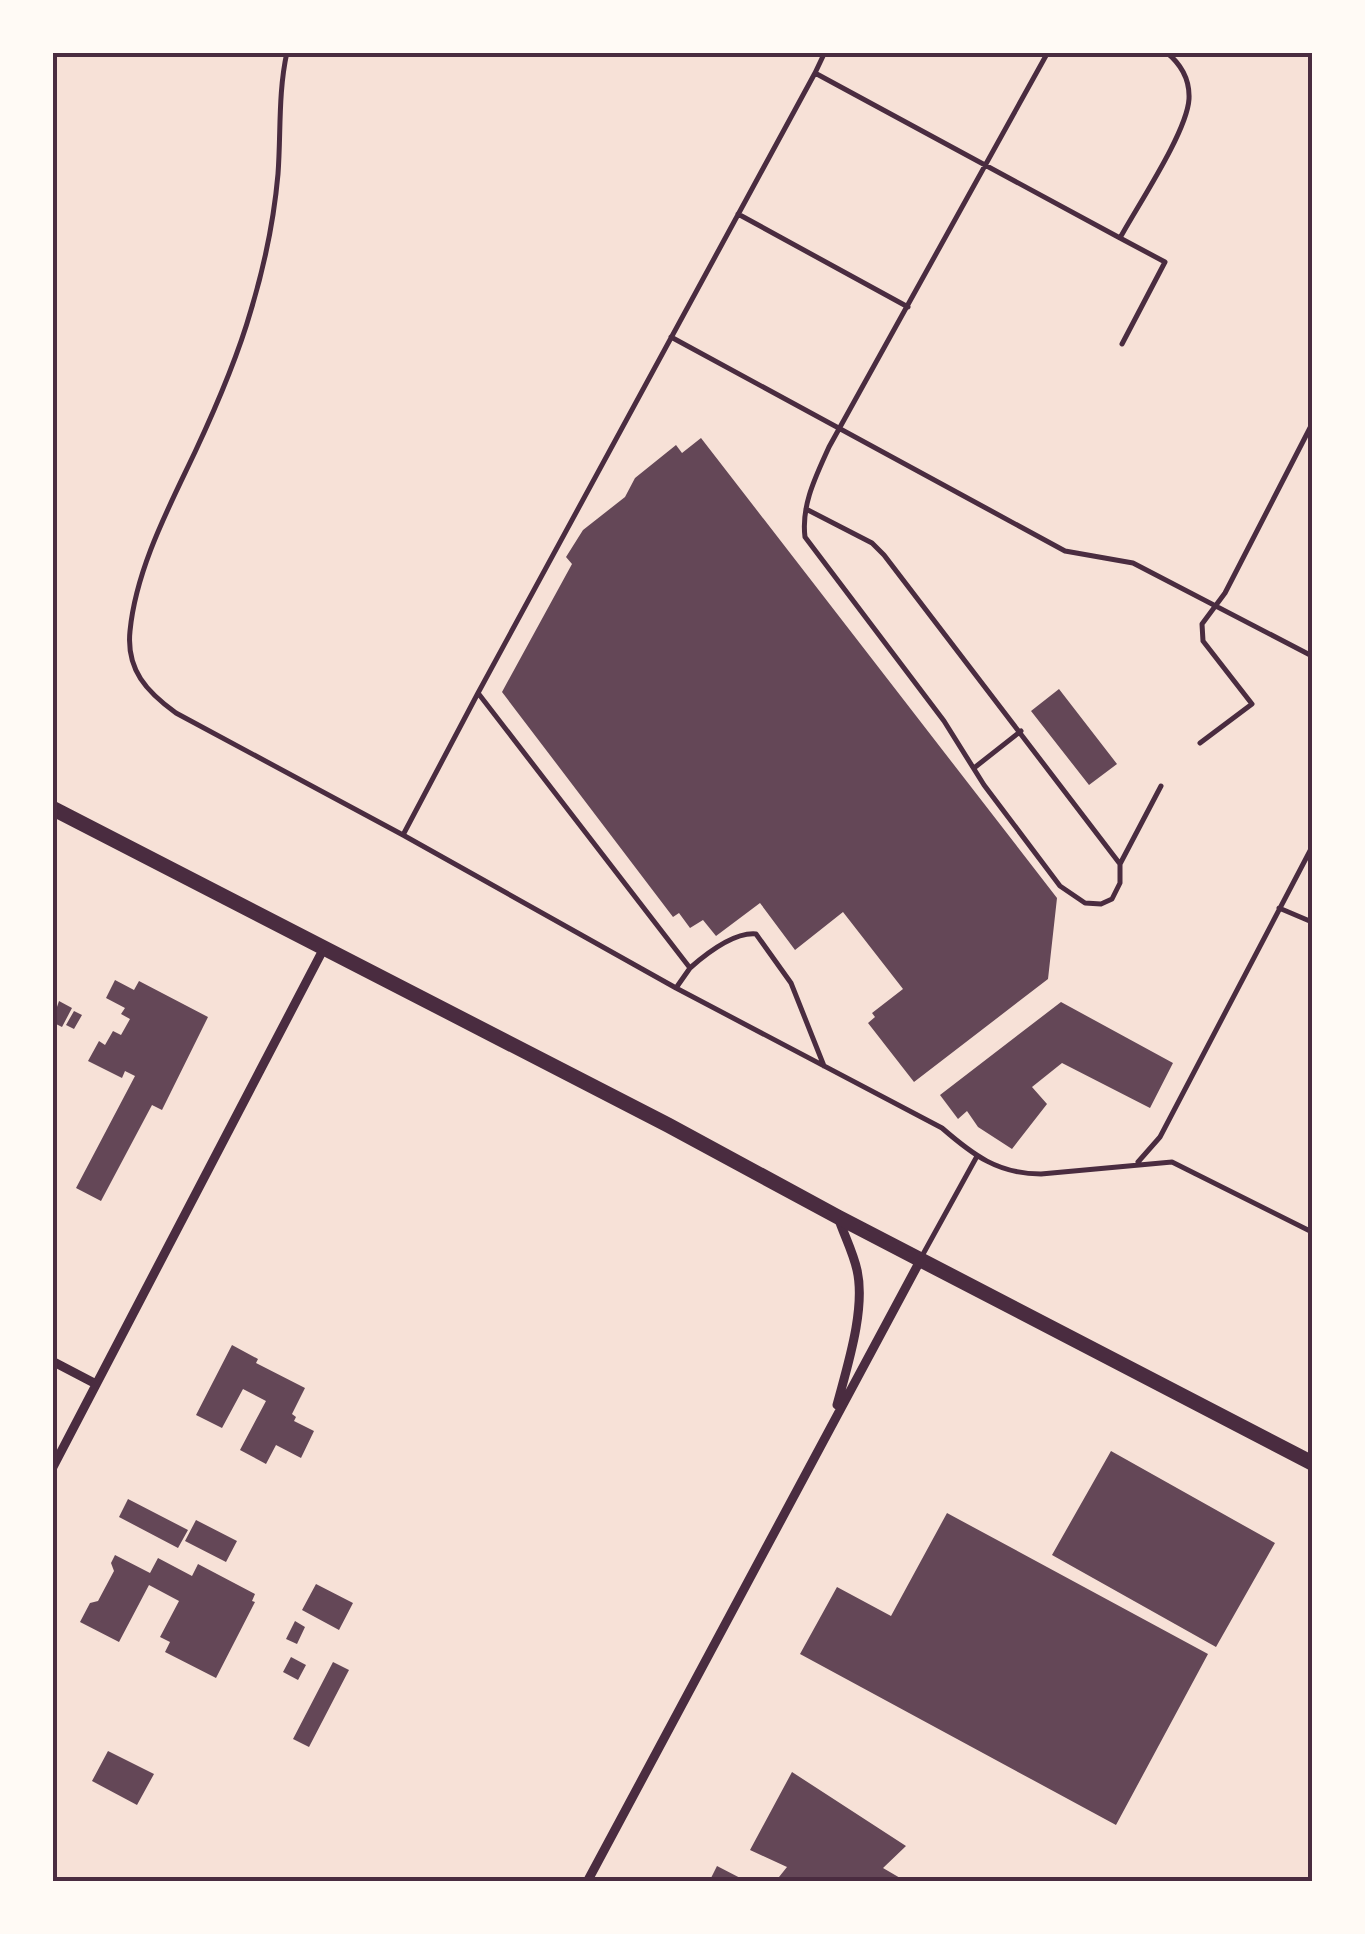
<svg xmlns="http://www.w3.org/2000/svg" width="1365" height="1934" viewBox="0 0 1365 1934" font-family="Barlow,sans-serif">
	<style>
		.building { fill: #644757 }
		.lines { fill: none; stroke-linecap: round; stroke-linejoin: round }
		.service { stroke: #4a2c40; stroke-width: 5 }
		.minor { stroke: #4a2c40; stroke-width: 9 }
		.primary { stroke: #4a2c40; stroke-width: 15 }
		.neatline { fill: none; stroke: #4a2c40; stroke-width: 4 }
	</style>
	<rect width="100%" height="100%" fill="#f7e1d7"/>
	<!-- building -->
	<path class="building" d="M 701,438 L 1057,898 L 1048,979 L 914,1082 L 868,1023 L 875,1017 L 872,1013 L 903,989 L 843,912 L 795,950 L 760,903 L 716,936 L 703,920 L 690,928 L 679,913 L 673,917 L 502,692 L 572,564 L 566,557 L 583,530 L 625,497 L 635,478 L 676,445 L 682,453 Z
		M 1059,689 L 1117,764 L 1089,785 L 1031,711 Z
		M 115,980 L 134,990 L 139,981 L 208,1017 L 162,1110 L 152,1105 L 101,1201 L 76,1188 L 135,1076 L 125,1071 L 122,1078 L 88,1061 L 99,1041 L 105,1045 L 113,1031 L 121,1035 L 130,1019 L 121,1014 L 125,1008 L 106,998 Z
		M 59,1001 L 72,1008 L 62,1027 L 52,1022 Z
		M 1061,1002 L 1173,1063 L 1150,1108 L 1062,1063 L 1032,1087 L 1047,1104 L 1012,1149 L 978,1127 L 967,1111 L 958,1119 L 940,1095 Z
		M 74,1011 L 82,1015 L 74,1029 L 66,1025 Z
		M 232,1345 L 258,1359 L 256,1363 L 305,1388 L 292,1414 L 296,1417 L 294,1421 L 314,1431 L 301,1458 L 276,1445 L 266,1464 L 240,1450 L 266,1401 L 243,1389 L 222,1428 L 196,1415 Z
		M 1111,1451 L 1275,1543 L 1216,1647 L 1052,1555 Z
		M 128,1499 L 188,1530 L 178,1548 L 119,1517 Z
		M 947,1513 L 1208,1654 L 1116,1825 L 800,1654 L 837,1587 L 891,1616 Z
		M 196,1520 L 237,1541 L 226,1562 L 185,1541 Z
		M 115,1555 L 150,1573 L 158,1558 L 192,1576 L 198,1564 L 255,1594 L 252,1601 L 255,1602 L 216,1678 L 165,1652 L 170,1642 L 160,1637 L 179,1601 L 149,1585 L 119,1642 L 80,1622 L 90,1603 L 98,1601 L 114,1571 L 111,1563 Z
		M 316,1584 L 353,1603 L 339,1630 L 302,1610 Z
		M 295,1621 L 305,1627 L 297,1644 L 286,1639 Z
		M 291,1657 L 306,1665 L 298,1680 L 283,1672 Z
		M 333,1662 L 349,1670 L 309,1747 L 293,1739 Z
		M 108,1751 L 154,1774 L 137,1805 L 92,1781 Z
		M 792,1772 L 906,1846 L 883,1868 L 907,1882 L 775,1882 L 787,1867 L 750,1850 Z
		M 717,1866 L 748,1882 L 709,1882 Z"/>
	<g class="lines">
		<!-- service -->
		<path class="service" d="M 287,52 C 278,93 281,133 278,174 C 274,219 264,267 251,310 C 237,359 217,405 195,452 C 169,507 136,569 130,631 C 126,670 147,692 176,713 L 403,835
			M 825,52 L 815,73 L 1120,238 C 1138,205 1187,132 1189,99 C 1190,79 1181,64 1166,52
			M 1048,52 L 829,447 C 816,476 801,505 805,537 L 944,721 L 984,785 L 1060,886 L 1085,903 L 1101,904 L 1112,899 L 1120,883 L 1120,864 L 1161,786
			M 815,73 L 478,693 L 690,968 L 676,988 L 942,1128 C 973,1155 998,1174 1041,1174 L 1172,1162 L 1312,1232
			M 738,214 L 908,307
			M 1120,238 L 1165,262 L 1122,344
			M 671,337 L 1065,551 L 1133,563 L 1312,656
			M 806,509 L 872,543 L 884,555 L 1120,864
			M 478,693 L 403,835 L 676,988
			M 1200,743 L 1252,704 L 1203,641 L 1202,624 L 1225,593 L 1312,424
			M 974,768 L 1021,731
			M 1279,908 L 1312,922
			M 690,968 C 706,954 734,932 756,934 L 791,983 L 824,1066
			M 1138,1162 L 1160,1137 L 1312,847
			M 922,1256 L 976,1158"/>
		<!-- minor -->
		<path class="minor" d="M 52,1361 L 96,1384
			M 837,1405 C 847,1367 866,1309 857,1270 C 853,1252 844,1235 838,1217
			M 52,1469 L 324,948
			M 587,1882 L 921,1259"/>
		<!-- primary -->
		<path class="primary" d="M 52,808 L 668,1125 L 838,1217 L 1312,1463"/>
	</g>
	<!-- border -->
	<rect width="1365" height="1934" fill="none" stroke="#fffaf5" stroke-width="110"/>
	<rect x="55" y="55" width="1255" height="1824" class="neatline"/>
</svg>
